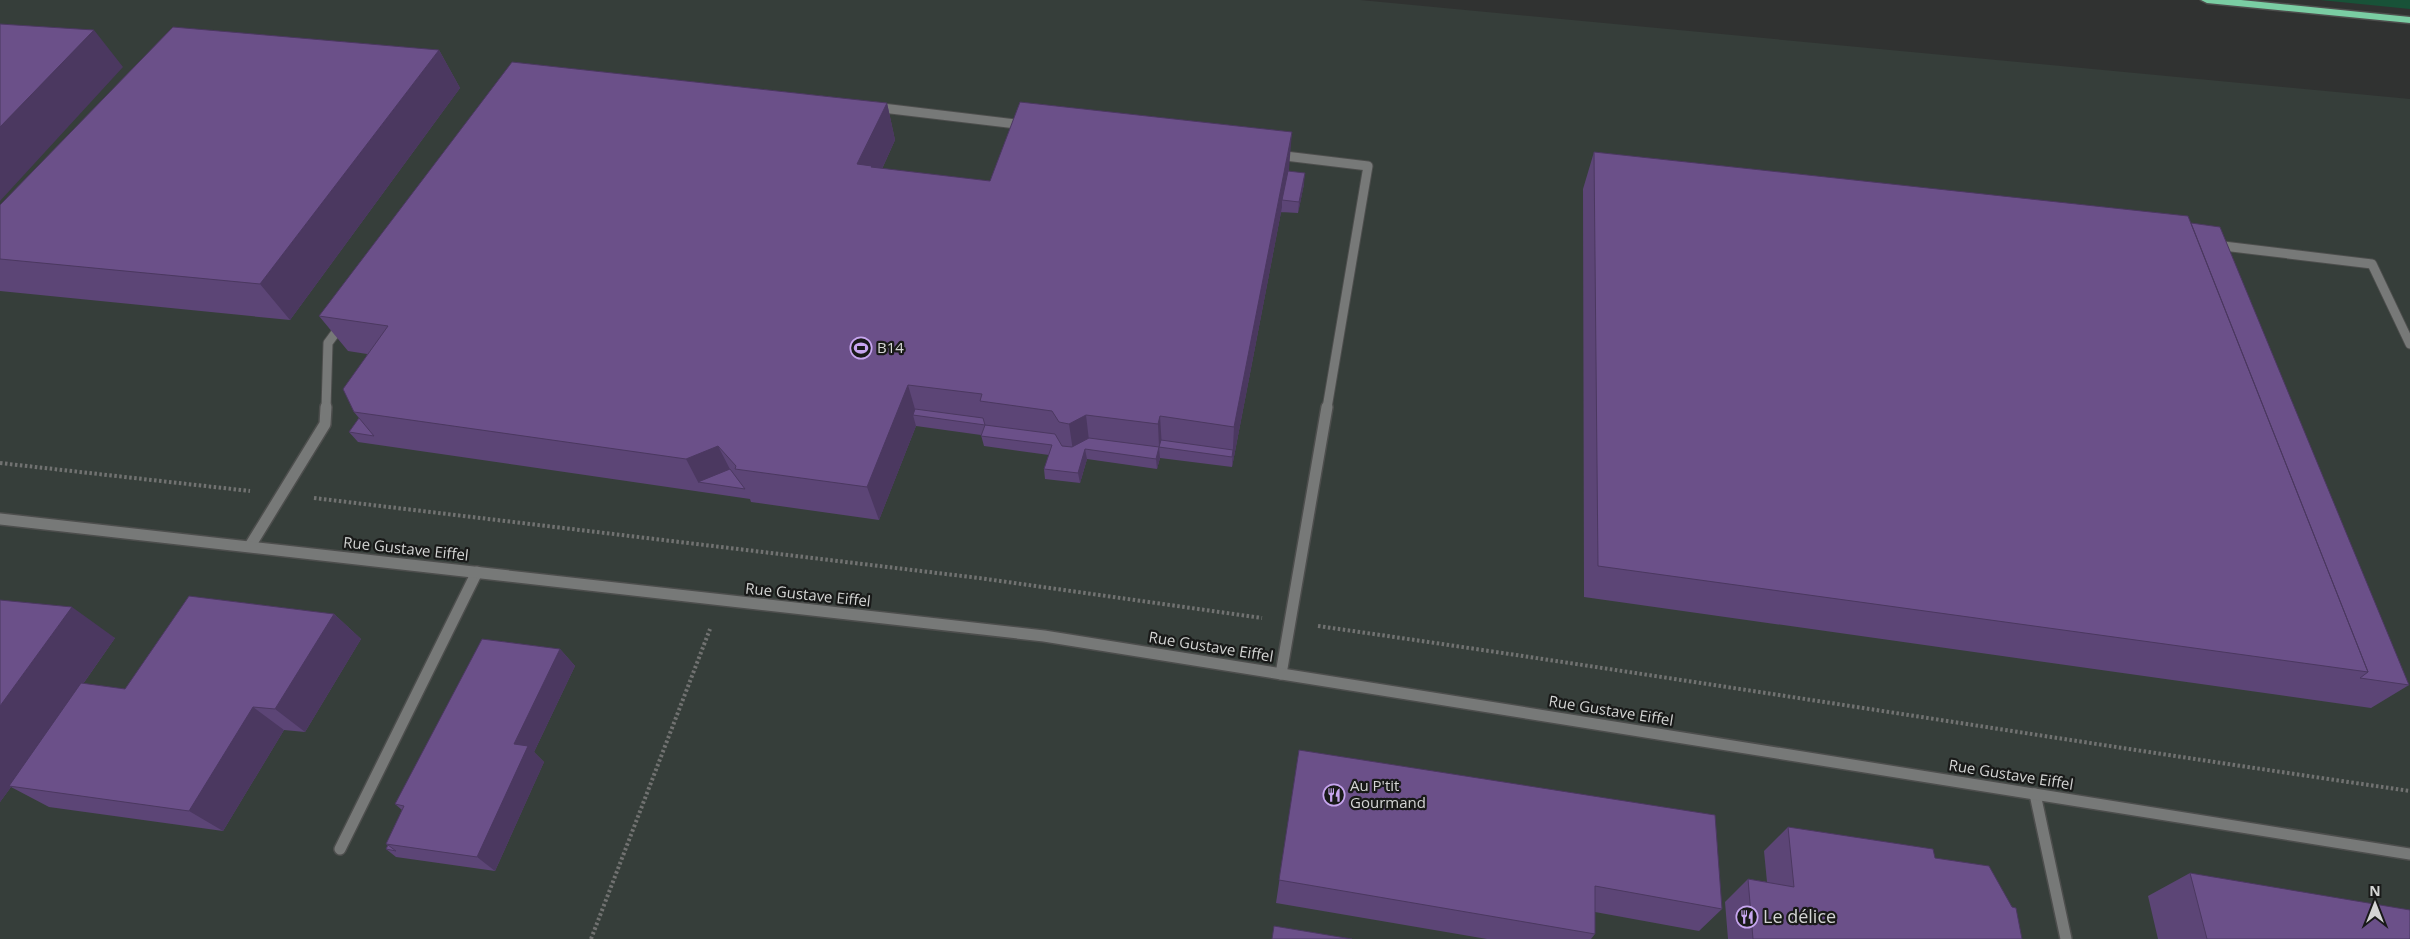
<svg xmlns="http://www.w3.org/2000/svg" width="2410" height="939" viewBox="0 0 2410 939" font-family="'Open Sans',sans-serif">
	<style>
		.built { fill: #363e3a }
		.green { fill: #185238 }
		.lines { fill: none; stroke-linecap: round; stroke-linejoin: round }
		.lane-far1-casing { stroke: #4d4e4d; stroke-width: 11 }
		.lane-casing { stroke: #4d4e4d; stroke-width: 14 }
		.street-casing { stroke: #4d4e4d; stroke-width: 14 }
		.highway-casing { stroke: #4d4e4d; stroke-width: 3 }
		.path { stroke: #717271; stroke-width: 4; stroke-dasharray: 2.5 2.5; stroke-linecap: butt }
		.lane-far1 { stroke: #777978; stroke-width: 9 }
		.lane { stroke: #777978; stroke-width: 11 }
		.street { stroke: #777978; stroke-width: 11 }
		.highway { fill: #7acda3; fill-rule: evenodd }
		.wall { fill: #5c4576 }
		.shaded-wall { fill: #4b3860 }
		.building { fill: #6b5089; stroke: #4b3860 }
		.labels { text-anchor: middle; stroke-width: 4.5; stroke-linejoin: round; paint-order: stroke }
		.poi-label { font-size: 15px; fill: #d4d5d4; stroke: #191a19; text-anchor: start }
		.street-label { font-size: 15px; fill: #d4d5d4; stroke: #191a19 }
		.near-poi-label { font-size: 18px; fill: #d4d5d4; stroke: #191a19; text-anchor: start }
	</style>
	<rect width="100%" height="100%" fill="#303231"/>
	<!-- built -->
	<path class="built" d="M 0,0 L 1360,0 L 2410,99 L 2410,939 L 0,939 Z"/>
	<!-- green -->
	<path class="green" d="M 2320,0 L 2410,0 L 2410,9 Z"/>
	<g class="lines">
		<!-- lane-far1 casing -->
		<g class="lane-far1-casing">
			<path id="lane-far1" d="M 874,107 L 1024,125
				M 1277,155 L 1368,166 L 1327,408
				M 2215,245 L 2372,264 L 2410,344
				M 326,408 L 328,343 L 342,324"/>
		</g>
		<!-- lane casing -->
		<g class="lane-casing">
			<path id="lane" d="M 250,546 L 325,424 L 326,407
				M 1281,674 L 1327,407
				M 2035,794 L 2066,939
				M 340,849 L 477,572"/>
		</g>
		<!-- street casing -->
		<g class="street-casing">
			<path id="street" d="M 0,519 L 1044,636 L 2410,854"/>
		</g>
		<!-- highway casing -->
		<g class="highway-casing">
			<path id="highway" d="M 2201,0 L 2241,0 L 2410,17 L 2410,23 L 2207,3 Z"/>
		</g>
		<!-- path -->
		<path class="path" d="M 0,463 L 250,491
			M 314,498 L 979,578 L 1262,618
			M 1318,626 C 1682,678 2046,738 2410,791
			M 591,939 L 710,629"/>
		<!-- lane-far1 -->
		<use href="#lane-far1" class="lane-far1"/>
		<!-- lane -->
		<use href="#lane" class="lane"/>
		<!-- street -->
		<use href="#street" class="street"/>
		<!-- highway -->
		<use href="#highway" class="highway"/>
	</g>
	<!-- wall -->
	<path class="wall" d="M 439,50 L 460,88 L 290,320 L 0,291 L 0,205 Z
		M 887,103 L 895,140 L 882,169 L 990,181 L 1289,169 L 1289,171 L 1304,184 L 1298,213 L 1281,212 L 1282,207 L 1232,467 L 1160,458 L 1157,469 L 1087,459 L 1080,483 L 1045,479 L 1044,469 L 1049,455 L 984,446 L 981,435 L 916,426 L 879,520 L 751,502 L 750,499 L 358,442 L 349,432 L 359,418 L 354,412 L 367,354 L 348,351 L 319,316 Z
		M 1594,152 L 2191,223 L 2409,685 L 2371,708 L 1584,597 L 1583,189 Z
		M 0,600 L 115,638 L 83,684 L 125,689 L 334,614 L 361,639 L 305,732 L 284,730 L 223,831 L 49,807 L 11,787 L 0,802 Z
		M 560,649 L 575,666 L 534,752 L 544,762 L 495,871 L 396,857 L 386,849 L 388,845 L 386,844 L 402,810 L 395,804 Z
		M 1299,750 L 1722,909 L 1699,931 L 1595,912 L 1595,934 L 1591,939 L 1487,939 L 1276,903 Z
		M 1788,827 L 1935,858 L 2022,939 L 1728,939 L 1725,902 L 1748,879 L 1767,882 L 1764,851 Z
		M 2190,873 L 2410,939 L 2158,939 L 2148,896 Z"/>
	<!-- shaded-wall -->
	<path class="shaded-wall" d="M 94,30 L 123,67 L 0,201 L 0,127 Z
		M 439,50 L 460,88 L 290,320 L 260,284 Z
		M 887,103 L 895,140 L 876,182 L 857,164 Z
		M 1292,132 L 1289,169 L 1283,200 L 1282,200 L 1282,207 L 1232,467 L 1234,427 Z
		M 1305,173 L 1304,184 L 1298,213 L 1299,202 Z
		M 908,385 L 917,416 L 913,415 L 916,426 L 879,520 L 867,487 Z
		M 1086,415 L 1090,449 L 1085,449 L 1087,459 L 1080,483 L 1078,473 L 1074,458 L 1069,424 Z
		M 1160,416 L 1162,448 L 1159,447 L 1158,424 Z
		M 718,446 L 735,479 L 698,482 L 686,459 Z
		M 1159,447 L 1160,458 L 1157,469 L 1156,459 Z
		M 72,607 L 115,638 L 11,787 L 9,786 L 11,787 L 0,802 L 0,706 Z
		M 334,614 L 361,639 L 305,732 L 275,709 Z
		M 560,649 L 575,666 L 534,752 L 544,762 L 495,871 L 477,857 L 514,744 Z
		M 253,707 L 284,730 L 223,831 L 189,811 Z"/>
	<!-- building -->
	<path class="building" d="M 0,24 L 94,30 L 0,127 Z
		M 173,27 L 439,50 L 260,284 L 0,259 L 0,205 Z
		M 512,62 L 887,103 L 857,164 L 872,166 L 871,167 L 990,181 L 1020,102 L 1292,132 L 1234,427 L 1160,416 L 1158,424 L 1086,415 L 1069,424 L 1059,422 L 1052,411 L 980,401 L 982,394 L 908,385 L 867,487 L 735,469 L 736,466 L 718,446 L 686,459 L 354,412 L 343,389 L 388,326 L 319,316 Z
		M 1594,152 L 2188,216 L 2368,672 L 1598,566 Z
		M 1288,171 L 1305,173 L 1299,202 L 1282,200 Z
		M 2191,223 L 2220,227 L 2409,685 L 2360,678 L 2368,672 Z
		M 915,409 L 983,418 L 985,425 L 913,415 Z
		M 359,418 L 374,436 L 349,432 Z
		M 985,425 L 1055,434 L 1062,446 L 1072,447 L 1089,438 L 1159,447 L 1156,459 L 1085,449 L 1078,473 L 1044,469 L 1052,445 L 981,436 Z
		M 1161,440 L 1233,450 L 1232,457 L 1159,447 Z
		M 730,469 L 745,489 L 698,482 Z
		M 189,596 L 334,614 L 275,709 L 253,707 L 189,811 L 9,786 L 81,683 L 125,689 Z
		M 0,600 L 72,607 L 0,706 Z
		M 482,639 L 560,649 L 514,744 L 528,746 L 477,857 L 386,844 L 404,806 L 395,804 Z
		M 1299,750 L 1715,815 L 1722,909 L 1595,886 L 1595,934 L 1279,880 Z
		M 1788,827 L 1933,849 L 1935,858 L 1989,866 L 2012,907 L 2016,908 L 2022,939 L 1753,939 L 1748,879 L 1794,887 Z
		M 388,845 L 396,851 L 386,849 Z
		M 2190,873 L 2410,910 L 2410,939 L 2207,939 Z
		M 1274,926 L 1352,939 L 1272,939 Z"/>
	<!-- icons -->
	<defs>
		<g id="stadium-ring" transform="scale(1.125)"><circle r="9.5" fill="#191a19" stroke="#c7a6ef" stroke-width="1.5"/><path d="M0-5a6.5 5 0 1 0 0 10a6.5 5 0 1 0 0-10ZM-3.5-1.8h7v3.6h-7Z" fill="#c7a6ef"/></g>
		<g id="restaurant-ring" transform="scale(1.125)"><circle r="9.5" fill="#191a19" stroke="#c7a6ef" stroke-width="1.5"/><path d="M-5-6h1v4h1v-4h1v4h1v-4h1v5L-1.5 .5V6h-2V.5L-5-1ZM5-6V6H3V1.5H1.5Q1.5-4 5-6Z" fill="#c7a6ef"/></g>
	</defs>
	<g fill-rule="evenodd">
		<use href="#stadium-ring" x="861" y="348"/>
		<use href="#restaurant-ring" x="1334" y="795"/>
		<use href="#restaurant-ring" x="1747" y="917"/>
	</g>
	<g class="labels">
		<!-- poi labels -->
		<g class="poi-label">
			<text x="877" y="353">B14</text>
			<text x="1350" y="791">Au P'tit<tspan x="1350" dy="17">Gourmand</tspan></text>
		</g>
		<!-- street labels -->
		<g class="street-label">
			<text transform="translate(406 549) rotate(6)" y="5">Rue Gustave Eiffel</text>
			<text transform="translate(808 595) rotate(6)" y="5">Rue Gustave Eiffel</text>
			<text transform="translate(1211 647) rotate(9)" y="5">Rue Gustave Eiffel</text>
			<text transform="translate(1611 711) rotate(9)" y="5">Rue Gustave Eiffel</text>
			<text transform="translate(2011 775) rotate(9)" y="5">Rue Gustave Eiffel</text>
		</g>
		<!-- near-poi labels -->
		<g class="near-poi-label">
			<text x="1763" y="923">Le délice</text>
		</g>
	</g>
	<!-- north arrow -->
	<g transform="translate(2375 904)" stroke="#191a19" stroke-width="4" paint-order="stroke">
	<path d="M0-4L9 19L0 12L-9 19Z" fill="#d4d5d4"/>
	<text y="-8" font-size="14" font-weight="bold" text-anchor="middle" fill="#d4d5d4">N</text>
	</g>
</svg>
